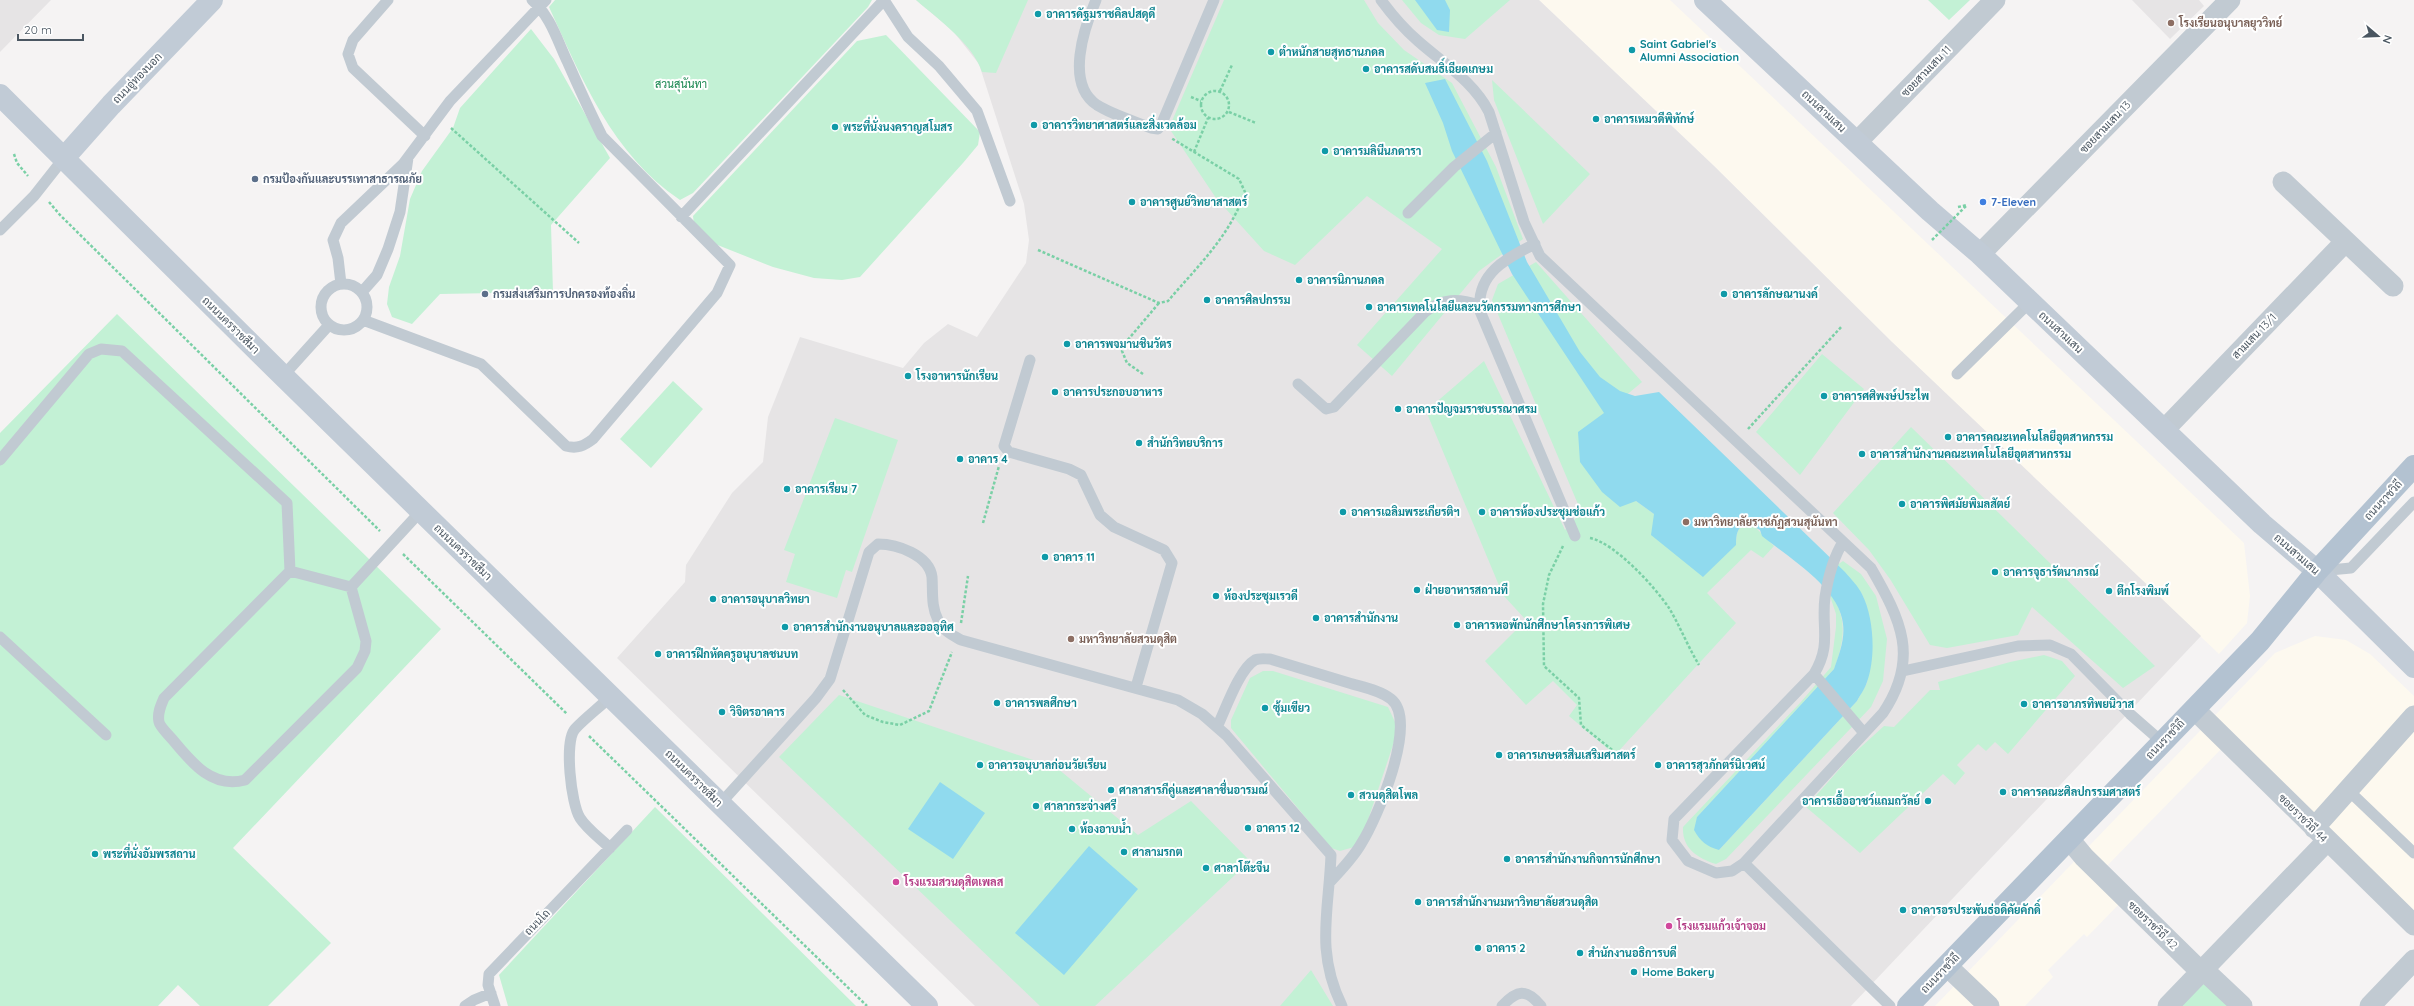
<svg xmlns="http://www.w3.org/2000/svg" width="2414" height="1006" viewBox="0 0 2414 1006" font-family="Quicksand,Sarabun,sans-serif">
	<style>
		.commercial { fill: #fdf9ef }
		.education { fill: #e6e4e5 }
		.green { fill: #c3f1d5 }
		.water { fill: #90daee }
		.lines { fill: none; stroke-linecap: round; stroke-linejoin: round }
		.path { stroke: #7ad0a6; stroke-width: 2.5; stroke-dasharray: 3 2; stroke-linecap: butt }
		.lane { stroke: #c1cad2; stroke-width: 11 }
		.street { stroke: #c1cad2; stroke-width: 21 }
		.secondary { stroke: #c1cbd6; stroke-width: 22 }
		.primary { stroke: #b3c2d1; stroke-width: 22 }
		.path-bridge { stroke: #7ad0a6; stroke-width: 2.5; stroke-dasharray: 3 2; stroke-linecap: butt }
		.culture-dot { fill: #0f9aa8; stroke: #fff; stroke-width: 1.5 }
		.education-dot { fill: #8d6e63; stroke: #fff; stroke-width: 1.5 }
		.service-dot { fill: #5c6f8a; stroke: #fff; stroke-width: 1.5 }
		.shop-dot { fill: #3f7fe0; stroke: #fff; stroke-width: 1.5 }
		.hotel-dot { fill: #d1479c; stroke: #fff; stroke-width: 1.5 }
		.labels { text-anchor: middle; stroke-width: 4; stroke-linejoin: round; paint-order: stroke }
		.culture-label { font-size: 11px; font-weight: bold; fill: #0d838f; stroke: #fff; text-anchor: start }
		.education-label { font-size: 11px; font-weight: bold; fill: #785e54; stroke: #fff; text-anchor: start }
		.street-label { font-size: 11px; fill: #4a5661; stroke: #fff }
		.park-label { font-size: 11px; fill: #17864f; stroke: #fff }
		.service-label { font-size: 11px; font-weight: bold; fill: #4e5e75; stroke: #fff; text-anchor: start }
		.shop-label { font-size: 11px; font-weight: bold; fill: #366cbe; stroke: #fff; text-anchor: start }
		.hotel-label { font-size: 11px; font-weight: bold; fill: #b23c85; stroke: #fff; text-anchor: start }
	</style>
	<rect width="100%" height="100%" fill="#f5f3f3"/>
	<!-- commercial -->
	<path class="commercial" d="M 1539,0 L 1670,0 L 2244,543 L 2250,596 L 2247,623 L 2219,654 L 1892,342 L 1713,165 Z
		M 2315,636 L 2346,640 L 2370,654 L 2414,696 L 2414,934 L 2229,741 L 2100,873 L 2124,899 L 2087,937 L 2084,934 L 2048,970 L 2053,977 L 2025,1006 L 1935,1006 L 2275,653 Z"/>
	<!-- education -->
	<path class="education" d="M 0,0 L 51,0 L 0,52 Z
		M 916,0 L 1539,0 L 1713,165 L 1892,342 L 2201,636 L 1851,1006 L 975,1006 L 617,658 L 685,582 L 686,565 L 732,493 L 763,462 L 768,417 L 800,337 L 903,368 L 924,343 L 948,324 L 977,337 L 1026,263 L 1029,240 L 1024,204 L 979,64 L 953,31 Z
		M 2132,0 L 2199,0 L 2204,6 L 2170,39 Z"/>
	<!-- green -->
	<path class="green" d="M 555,0 L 872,0 L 868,7 L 693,193 L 680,200 C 612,154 582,79 549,7 Z
		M 916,0 L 1028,0 L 996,73 L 982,72 C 973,44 938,19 916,0 Z
		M 1224,0 L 1364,0 L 1378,23 L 1404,50 L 1452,83 L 1496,167 L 1523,239 L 1479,271 L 1392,376 L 1357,345 L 1442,249 L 1367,196 L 1295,265 L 1264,251 L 1216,198 L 1169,128 Z
		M 1402,0 L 1510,0 L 1465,39 L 1439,35 L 1421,23 Z
		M 1928,0 L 1970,0 L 1949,20 Z
		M 531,29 L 554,59 L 610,158 L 551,225 L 553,292 L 440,294 L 412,324 L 392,317 L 387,304 L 389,287 L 400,256 L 410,199 L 422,171 L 453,128 L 460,108 Z
		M 886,35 L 980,132 L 978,145 L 963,163 L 860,277 L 842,280 L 814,278 L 773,267 L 715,244 L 694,225 L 693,216 L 857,41 Z
		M 1492,80 L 1590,174 L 1543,224 L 1494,100 Z
		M 1536,262 L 1642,382 L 1605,413 L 1636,501 L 1654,514 L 1736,545 C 1736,534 1737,527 1747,523 L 1754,526 L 1774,546 L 1763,558 L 1751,550 L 1707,593 L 1736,623 L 1615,755 L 1569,716 L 1577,705 L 1553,681 L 1526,705 L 1485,661 L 1526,620 L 1503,595 L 1426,411 L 1484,361 L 1565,530 L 1577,517 L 1580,509 L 1492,300 L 1498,284 Z
		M 117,314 L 441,629 L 233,848 L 331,943 L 268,1006 L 200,1006 L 178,985 L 158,1006 L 0,1006 L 0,433 Z
		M 1822,354 L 1864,389 L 1800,475 L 1756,432 Z
		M 673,381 L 703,409 L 651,468 L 620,439 Z
		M 835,418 L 898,440 L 852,572 L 846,570 L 837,598 L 786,582 L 795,554 L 784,550 Z
		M 1911,427 L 2155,666 L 2123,688 L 2032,607 L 2018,635 L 1947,648 L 1930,645 L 1890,579 L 1869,550 L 1833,513 Z
		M 1843,561 L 1861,574 L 1876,596 L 1887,639 L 1883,681 L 1871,707 L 1726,859 L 1716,864 C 1697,858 1682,848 1683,827 L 1800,703 L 1831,667 L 1836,627 L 1836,614 L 1829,593 C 1849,616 1844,643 1834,669 L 1697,817 L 1719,850 L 1857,701 L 1867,683 L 1872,639 L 1866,605 L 1862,594 L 1837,565 Z
		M 2044,655 L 2062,661 L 2075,676 L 2008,754 L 1995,742 L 1986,751 L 1978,744 L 1957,765 L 1965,773 L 1955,785 L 1943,774 L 1860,853 L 1806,807 L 1851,756 L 1884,726 L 1894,727 L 1930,690 L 1940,690 L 1938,682 L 2010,662 Z
		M 1263,671 L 1273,671 L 1388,707 L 1395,722 L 1397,733 L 1365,829 L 1354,847 L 1340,851 L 1331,848 L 1231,728 L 1231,720 L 1250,678 Z
		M 839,695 L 1057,768 L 1138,835 L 1191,801 L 1250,861 L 1095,1006 L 1040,1006 L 779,757 Z
		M 655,807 L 856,1006 L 508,1006 L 499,975 Z
		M 1311,970 L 1333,1006 L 1280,1006 Z
		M 2198,982 L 2206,985 L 2228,1006 L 2174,1006 Z"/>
	<!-- water -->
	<path class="water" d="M 1415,0 L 1445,0 L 1450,10 L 1449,32 L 1437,30 Z
		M 1445,79 L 1487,161 L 1527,262 L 1580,352 L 1600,377 L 1620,391 L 1635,396 L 1659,392 L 1845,572 C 1851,579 1858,586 1862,594 C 1874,618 1876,657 1867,682 C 1865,689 1860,695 1857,701 L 1719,850 C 1706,846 1701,842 1694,830 L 1697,817 L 1834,669 C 1839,654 1845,640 1843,624 C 1840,588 1788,557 1762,536 L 1760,530 L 1747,523 C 1737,527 1736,534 1736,545 L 1703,577 L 1651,535 L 1654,514 L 1636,501 L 1620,507 L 1602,492 L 1580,462 L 1578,432 L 1604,413 L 1512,274 L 1452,151 L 1443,123 L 1425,83 Z
		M 940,782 L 985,813 L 953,859 L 908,829 Z
		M 1089,846 L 1138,889 L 1064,975 L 1015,933 Z"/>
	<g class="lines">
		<!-- path -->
		<path class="path" d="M1201 105a14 14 0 1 1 28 0a14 14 0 1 1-28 0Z
			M 1220,91 L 1232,65
			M 1191,97 L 1201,101
			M 1229,112 L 1256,123
			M 451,128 L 579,243
			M 1194,152 L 1208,118
			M 14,154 L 17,163 L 28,176
			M 49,202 L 60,215 L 380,531
			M 1958,207 L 1967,205
			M 1038,250 L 1159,303 L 1168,301 C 1197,267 1230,236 1245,192 L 1239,179 L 1171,138
			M 1143,374 L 1127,363 L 1122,351 L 1126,342 L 1159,303
			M 1748,429 L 1842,326
			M 983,523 L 999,466
			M 1590,538 C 1615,543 1655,587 1669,608 C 1680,626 1688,647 1699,665
			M 1563,546 L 1549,575 L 1543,604 L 1544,666 L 1579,698 L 1581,725 L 1616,753
			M 403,554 L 567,714
			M 961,623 L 968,576
			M 843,690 L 865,715 L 883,722 L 900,725 L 929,711 L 952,652
			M 589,736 L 867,1006"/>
		<!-- lane -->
		<path class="lane" d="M 388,0 L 353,40 L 348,54 L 353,68 L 425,136
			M 884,0 L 908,37 L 939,66 L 977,111 L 1010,201
			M 1096,0 C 1084,28 1065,84 1097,105 C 1113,115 1134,121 1151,128 L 1158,129 L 1162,123 L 1214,0
			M 1381,0 C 1392,15 1404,29 1418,41 C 1444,64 1473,81 1489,112 L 1524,222 L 1540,256 L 1871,568 C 1901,620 1920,658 1883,713 L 1744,863
			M 1408,213 L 1454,167 L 1496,133
			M 681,217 L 884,0
			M 0,230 L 34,196 L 64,158
			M 1535,244 C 1506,258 1476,274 1480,311 L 1575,536
			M321 307a23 23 0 1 1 46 0a23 23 0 1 1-46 0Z
			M 341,284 L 338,258 L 333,240 L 341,223 L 403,164 L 450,101 L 546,0
			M 362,292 L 377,275 L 388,249 L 400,212 L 408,158
			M 363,320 L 481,364 L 566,446 C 577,449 584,446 593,439 L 717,293 L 730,265 L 602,136 C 590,112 579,88 568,63 C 557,40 551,17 532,0
			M 1030,360 L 1004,446 L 1009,452 L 1069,469 L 1081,475 L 1100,515 L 1114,527 L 1164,550 L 1172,563 L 1136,687
			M 1957,374 L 2029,303
			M 283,376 L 329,325
			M 1298,384 L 1326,409 L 1334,407 L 1425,312 C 1443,298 1458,298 1479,305
			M 0,460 L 89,354 L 101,349 L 122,351 L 287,503 L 290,571 L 351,587 L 366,641 L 365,651 L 357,668 L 245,780 C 212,789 191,762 172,739 C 168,734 160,727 159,722 C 157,713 161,705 164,698 L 290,571
			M 1843,542 C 1833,558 1828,578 1825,597 C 1821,628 1832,644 1814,674 L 1674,819 L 1672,840 L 1688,861 L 1716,873 L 1732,871 L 1744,863 L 1890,1006
			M 2319,571 L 2351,568 L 2414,502
			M 351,587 L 421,511
			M 0,637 L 106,735
			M 1903,671 L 2018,646 L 2050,645 L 2071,654 L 2130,714 L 2162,742
			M 1814,674 L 1864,733
			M 1217,727 C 1225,711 1239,669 1255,660 C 1259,658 1265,659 1270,659 C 1296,667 1323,675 1349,683 C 1362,687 1380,690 1391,699 C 1419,721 1377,819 1361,844 C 1353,858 1341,870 1330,882
			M 2348,790 L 2414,853
			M 720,804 L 816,698 L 830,679 L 869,552 L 878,544 C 897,544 929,555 932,577 C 933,593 931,606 938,620 C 942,630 952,635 961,640 L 1178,700 L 1202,714 L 1226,735 L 1331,855 C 1329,911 1315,951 1342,1006
			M 610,848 C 601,839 587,829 580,818 C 571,804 564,741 575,729 C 585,718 600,707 611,696
			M 465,1006 L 474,1000 L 491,993
			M 495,1006 L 488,985 L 489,974 L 627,830
			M 1502,1006 C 1517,990 1526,988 1541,1006"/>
		<!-- street -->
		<path class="street" d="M 1857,142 L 1995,0
			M 2283,182 L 2393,286
			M 1980,254 L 2230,0
			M 2164,430 L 2345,242
			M 2194,709 L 2414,925
			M 2314,828 L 2414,716
			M 2069,839 L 2084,857 L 2196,967 L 2208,974 L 2242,1006
			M 1947,966 L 1989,1006
			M 2168,1006 L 2327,841
			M 2370,1006 L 2414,960"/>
		<!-- secondary -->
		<path class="secondary" d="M 1705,0 L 1930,211 L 1980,254 L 2262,524 L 2317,571 L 2414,667
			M 0,95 L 278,371 L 927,1006
			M 64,158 L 111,105 L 212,0"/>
		<!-- primary -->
		<path class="primary" d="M 1908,1006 L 2260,641 L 2317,571 L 2414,466"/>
		<!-- path-bridge -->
		<path class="path-bridge" d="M 1932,240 L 1967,205"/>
	</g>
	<!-- markers -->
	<g class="culture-dot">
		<circle cx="1038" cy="14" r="4"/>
		<circle cx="1632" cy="50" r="4"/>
		<circle cx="1271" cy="52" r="4"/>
		<circle cx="1366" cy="69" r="4"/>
		<circle cx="1596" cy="119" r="4"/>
		<circle cx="1034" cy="125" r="4"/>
		<circle cx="835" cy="127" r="4"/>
		<circle cx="1325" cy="151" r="4"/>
		<circle cx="1132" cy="202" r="4"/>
		<circle cx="1299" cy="280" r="4"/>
		<circle cx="1724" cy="294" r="4"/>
		<circle cx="1207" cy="300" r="4"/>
		<circle cx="1369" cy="307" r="4"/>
		<circle cx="1067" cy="344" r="4"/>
		<circle cx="908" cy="376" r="4"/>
		<circle cx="1055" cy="392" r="4"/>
		<circle cx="1824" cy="396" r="4"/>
		<circle cx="1398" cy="409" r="4"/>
		<circle cx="1948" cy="437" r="4"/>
		<circle cx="1139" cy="443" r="4"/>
		<circle cx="1862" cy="454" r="4"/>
		<circle cx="960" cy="459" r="4"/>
		<circle cx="787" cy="489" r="4"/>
		<circle cx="1902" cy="504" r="4"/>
		<circle cx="1343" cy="512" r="4"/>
		<circle cx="1482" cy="512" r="4"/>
		<circle cx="1045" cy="557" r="4"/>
		<circle cx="1995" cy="572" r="4"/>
		<circle cx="1417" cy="590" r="4"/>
		<circle cx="2109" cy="591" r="4"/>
		<circle cx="1216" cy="596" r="4"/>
		<circle cx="713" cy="599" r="4"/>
		<circle cx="1316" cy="618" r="4"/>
		<circle cx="1457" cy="625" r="4"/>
		<circle cx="785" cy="627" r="4"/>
		<circle cx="658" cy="654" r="4"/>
		<circle cx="997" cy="703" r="4"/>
		<circle cx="2024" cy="704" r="4"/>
		<circle cx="1265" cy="708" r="4"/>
		<circle cx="722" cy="712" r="4"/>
		<circle cx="1499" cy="755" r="4"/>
		<circle cx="980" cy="765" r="4"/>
		<circle cx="1658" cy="765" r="4"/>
		<circle cx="1111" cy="790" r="4"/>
		<circle cx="2003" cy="792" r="4"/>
		<circle cx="1351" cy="795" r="4"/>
		<circle cx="1928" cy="801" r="4"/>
		<circle cx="1036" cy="806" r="4"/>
		<circle cx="1248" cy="828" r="4"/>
		<circle cx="1072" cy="829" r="4"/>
		<circle cx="1124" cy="852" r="4"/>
		<circle cx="95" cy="854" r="4"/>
		<circle cx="1507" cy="859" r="4"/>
		<circle cx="1206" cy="868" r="4"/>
		<circle cx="1418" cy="902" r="4"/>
		<circle cx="1903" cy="910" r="4"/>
		<circle cx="1478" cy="948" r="4"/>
		<circle cx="1580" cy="953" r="4"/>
		<circle cx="1634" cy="972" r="4"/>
	</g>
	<g class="education-dot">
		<circle cx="2171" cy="23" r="4"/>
		<circle cx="1686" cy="522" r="4"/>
		<circle cx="1071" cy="639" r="4"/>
	</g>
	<g class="service-dot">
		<circle cx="255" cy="179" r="4"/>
		<circle cx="485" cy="294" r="4"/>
	</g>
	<circle class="shop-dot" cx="1983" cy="202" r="4"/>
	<g class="hotel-dot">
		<circle cx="896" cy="882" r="4"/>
		<circle cx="1669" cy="926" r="4"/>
	</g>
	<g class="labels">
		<!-- culture labels -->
		<g class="culture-label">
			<text x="1046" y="18">อาคารดัฐมราชคิลปสดุดี</text>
			<text x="1640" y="48">Saint Gabriel's<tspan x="1640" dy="13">Alumni Association</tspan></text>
			<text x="1279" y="56">ตำหนักสายสุทธานภดล</text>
			<text x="1374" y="73">อาคารสดับสนธิ์เฉียดเกษม</text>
			<text x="1604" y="123">อาคารเหมวดีพิทักษ์</text>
			<text x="1042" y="129">อาคารวิทยาศาสตร์และสิ่งเวดล้อม</text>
			<text x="843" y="131">พระที่นั่งนงคราญสโมสร</text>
			<text x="1333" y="155">อาคารมลินีนภดารา</text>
			<text x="1140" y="206">อาคารศูนย์วิทยาสาสตร์</text>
			<text x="1307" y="284">อาคารนิภานภดล</text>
			<text x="1732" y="298">อาคารลักษณานงค์</text>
			<text x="1215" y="304">อาคารศิลปกรรม</text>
			<text x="1377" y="311">อาคารเทคโนโลยีและนวัตกรรมทางการศึกษา</text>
			<text x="1075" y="348">อาคารพจมานชินวัตร</text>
			<text x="916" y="380">โรงอาหารนักเรียน</text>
			<text x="1063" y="396">อาคารประกอบอาหาร</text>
			<text x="1832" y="400">อาคารศศิพงษ์ประไพ</text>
			<text x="1406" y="413">อาคารปัญจมราชบรรณาศรม</text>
			<text x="1956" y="441">อาคารคณะเทคโนโลยีอุตสาหกรรม</text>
			<text x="1147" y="447">สำนักวิทยบริการ</text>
			<text x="1870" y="458">อาคารสำนักงานคณะเทคโนโลยีอุตสาหกรรม</text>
			<text x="968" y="463">อาคาร 4</text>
			<text x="795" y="493">อาคารเรียน 7</text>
			<text x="1910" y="508">อาคารพิศมัยพิมลสัตย์</text>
			<text x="1351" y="516">อาคารเฉลิมพระเกียรติฯ</text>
			<text x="1490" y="516">อาคารห้องประชุมช่อแก้ว</text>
			<text x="1053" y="561">อาคาร 11</text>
			<text x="2003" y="576">อาคารจุธารัตนาภรณ์</text>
			<text x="1425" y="594">ฝ่ายอาหารสถานที</text>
			<text x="2117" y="595">ตึกโรงพิมพ์</text>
			<text x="1224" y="600">ห้องประชุมเรวดี</text>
			<text x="721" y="603">อาคารอนุบาลวิทยา</text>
			<text x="1324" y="622">อาคารสำนักงาน</text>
			<text x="1465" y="629">อาคารหอพักนักศึกษาโครงการพิเศษ</text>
			<text x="793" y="631">อาคารสำนักงานอนุบาลและอออุทิศ</text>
			<text x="666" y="658">อาคารฝึกหัดครูอนุบาลชนบท</text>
			<text x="1005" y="707">อาคารพลศึกษา</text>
			<text x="2032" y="708">อาคารอาภรทิพยนิวาส</text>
			<text x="1273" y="712">ซุ้มเขียว</text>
			<text x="730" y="716">วิจิตรอาคาร</text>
			<text x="1507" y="759">อาคารเกษตรสินเสริมศาสตร์</text>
			<text x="988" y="769">อาคารอนุบาลก่อนวัยเรียน</text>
			<text x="1666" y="769">อาคารสุวภักตร์นิเวศน์</text>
			<text x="1119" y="794">ศาลาสารภีคู่และศาลาชื่นอารมณ์</text>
			<text x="2011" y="796">อาคารคณะศิลปกรรมศาสตร์</text>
			<text x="1359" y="799">สวนดุสิตโพล</text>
			<text x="1920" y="805" text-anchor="end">อาคารเอื้ออาชว์แถมถวัลย์</text>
			<text x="1044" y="810">ศาลากระจ่างศรี</text>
			<text x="1256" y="832">อาคาร 12</text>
			<text x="1080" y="833">ห้องอาบน้ำ</text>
			<text x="1132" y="856">ศาลามรกต</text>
			<text x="103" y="858">พระที่นั่งอัมพรสถาน</text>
			<text x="1515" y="863">อาคารสำนักงานกิจการนักศีกษา</text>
			<text x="1214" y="872">ศาลาโต๊ะจีน</text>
			<text x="1426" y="906">อาคารสำนักงานมหาวิทยาลัยสวนดุสิต</text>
			<text x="1911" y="914">อาคารอรประพันธ่อดิคัยคักดิ์</text>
			<text x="1486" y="952">อาคาร 2</text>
			<text x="1588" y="957">สำนักงานอธิการบดี</text>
			<text x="1642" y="976">Home Bakery</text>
		</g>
		<!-- education labels -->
		<g class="education-label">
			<text x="2179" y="27">โรงเรียนอนุบาลยุววิทย์</text>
			<text x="1694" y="526">มหาวิทยาลัยราชภัฏสวนสุนันทา</text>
			<text x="1079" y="643">มหาวิทยาลัยสวนดุสิต</text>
		</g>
		<!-- street labels -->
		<g class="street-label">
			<text transform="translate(1926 71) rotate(-46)" y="4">ซอยสามเสน 11</text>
			<text transform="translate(137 78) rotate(-46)" y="4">ถนนอู่ทองนอก</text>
			<text transform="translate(1824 111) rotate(43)" y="4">ถนนสามเสน</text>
			<text transform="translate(2105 127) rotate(-46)" y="4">ซอยสามเสน 13</text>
			<text transform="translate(231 325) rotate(45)" y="4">ถนนนครราชสีมา</text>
			<text transform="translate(2061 332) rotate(43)" y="4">ถนนสามเสน</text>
			<text transform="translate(2254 336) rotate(-46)" y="4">สามเสน 13/1</text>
			<text transform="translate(2383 500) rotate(-47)" y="4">ถนนราชวิถี</text>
			<text transform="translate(463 552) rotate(44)" y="4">ถนนนครราชสีมา</text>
			<text transform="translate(2297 554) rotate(41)" y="4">ถนนสามเสน</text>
			<text transform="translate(2165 739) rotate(-46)" y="4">ถนนราชวิถี</text>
			<text transform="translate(694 778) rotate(45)" y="4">ถนนนครราชสีมา</text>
			<text transform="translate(2303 818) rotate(45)" y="4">ซอยราชวิถี 44</text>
			<text transform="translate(537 922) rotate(-46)" y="4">ถนนโถ</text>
			<text transform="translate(2153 925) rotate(44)" y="4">ซอยราชวิถี 42</text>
			<text transform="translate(1940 973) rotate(-46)" y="4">ถนนราชวิถี</text>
		</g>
		<!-- park labels -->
		<g class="park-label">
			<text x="681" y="88">สวนสุนันทา</text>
		</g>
		<!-- service labels -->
		<g class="service-label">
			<text x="263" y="183">กรมป้องกันและบรรเทาสาธารณภัย</text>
			<text x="493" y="298">กรมส่งเสริมการปกครองท้องถิ่น</text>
		</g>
		<!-- shop labels -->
		<g class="shop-label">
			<text x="1991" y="206">7-Eleven</text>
		</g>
		<!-- hotel labels -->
		<g class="hotel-label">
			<text x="904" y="886">โรงแรมสวนดุสิตเพลส</text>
			<text x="1677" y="930">โรงแรมแก้วเจ้าจอม</text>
		</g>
	</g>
	<!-- north arrow -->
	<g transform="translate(2378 36) rotate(109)" stroke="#ffffff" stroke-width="3" paint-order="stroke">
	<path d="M0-3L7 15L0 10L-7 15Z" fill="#4a5661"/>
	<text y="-6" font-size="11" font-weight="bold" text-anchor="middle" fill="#4a5661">N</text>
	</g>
	<!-- scale -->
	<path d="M18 34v6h65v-6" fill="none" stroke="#4a5661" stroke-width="2"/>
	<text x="24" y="34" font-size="12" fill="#4a5661" stroke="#ffffff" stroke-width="3" paint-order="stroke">20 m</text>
</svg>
